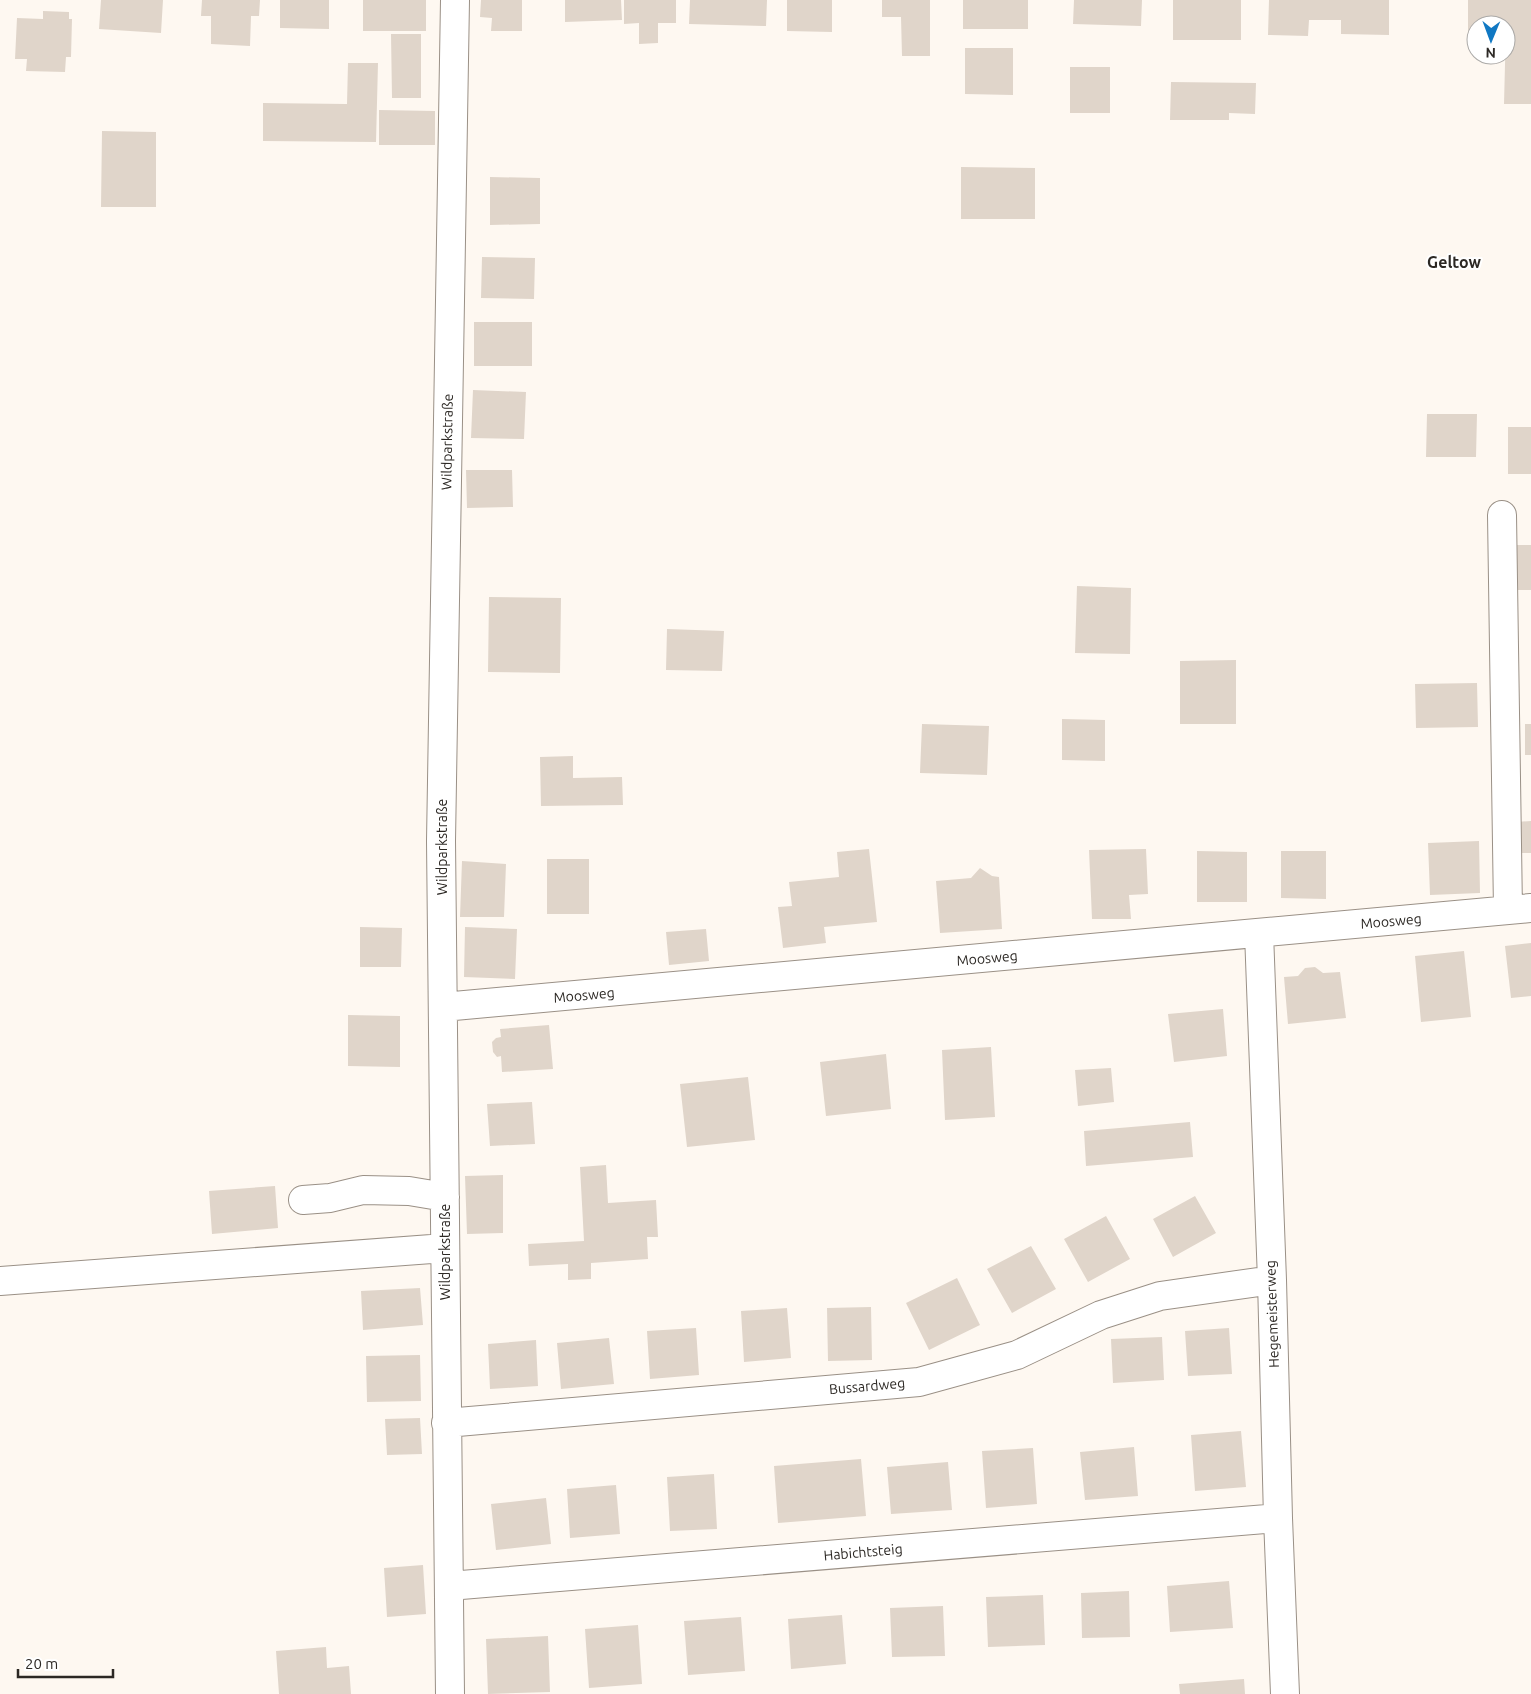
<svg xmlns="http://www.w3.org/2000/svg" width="1531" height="1694" viewBox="0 0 1531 1694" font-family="Ubuntu,sans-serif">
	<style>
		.building { fill: #e0d5ca }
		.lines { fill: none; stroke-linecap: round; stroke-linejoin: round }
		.minor-casing { stroke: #9a9086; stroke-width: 30 }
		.minor { stroke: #fff; stroke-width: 28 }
		.labels { text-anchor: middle; stroke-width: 4; stroke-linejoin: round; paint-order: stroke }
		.street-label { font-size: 14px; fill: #2c2824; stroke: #fff }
		.quarter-label { font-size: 16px; font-weight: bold; fill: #2c2824; stroke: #fff }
	</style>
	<rect width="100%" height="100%" fill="#fef8f1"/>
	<!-- building -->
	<path class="building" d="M 101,0 L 163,0 L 161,33 L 99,29 Z
		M 202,0 L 260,0 L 259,16 L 251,16 L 250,46 L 211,44 L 211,16 L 201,16 Z
		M 280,0 L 329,0 L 329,29 L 280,28 Z
		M 363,0 L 426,0 L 426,31 L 363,31 Z
		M 481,0 L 522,0 L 522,31 L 491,31 L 492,18 L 480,17 Z
		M 565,0 L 621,0 L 622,20 L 565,22 Z
		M 624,0 L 676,0 L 676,23 L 658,23 L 658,43 L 639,44 L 639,23 L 624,24 Z
		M 690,0 L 767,0 L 766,26 L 689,24 Z
		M 787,0 L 832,0 L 832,32 L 787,31 Z
		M 882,0 L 930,0 L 930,56 L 902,56 L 901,17 L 882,17 Z
		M 963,0 L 1028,0 L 1028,29 L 963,29 Z
		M 1074,0 L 1142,0 L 1141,26 L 1073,24 Z
		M 1173,0 L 1241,0 L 1241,40 L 1173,40 Z
		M 1269,0 L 1389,0 L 1389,35 L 1341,34 L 1341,20 L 1309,20 L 1308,36 L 1268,35 Z
		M 1468,0 L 1531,0 L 1531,104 L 1504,104 L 1506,25 L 1476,25 L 1476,34 L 1468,34 Z
		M 43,11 L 69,12 L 69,19 L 72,19 L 71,57 L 66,57 L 65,72 L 26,71 L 27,59 L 15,59 L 17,18 L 43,19 Z
		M 391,34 L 421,34 L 421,98 L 392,98 Z
		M 965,48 L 1013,48 L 1013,95 L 965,94 Z
		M 348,63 L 378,63 L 376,142 L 263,141 L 263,103 L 347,104 Z
		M 1070,67 L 1110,67 L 1110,113 L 1070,113 Z
		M 1171,82 L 1256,83 L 1255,114 L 1229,113 L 1229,120 L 1170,120 Z
		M 379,110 L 435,111 L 435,145 L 379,145 Z
		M 102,131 L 156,132 L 156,207 L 101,207 Z
		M 961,167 L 1035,168 L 1035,219 L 961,219 Z
		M 490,177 L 540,178 L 540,224 L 490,225 Z
		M 482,257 L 535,258 L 534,299 L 481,298 Z
		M 474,322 L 532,322 L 532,366 L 474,366 Z
		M 473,390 L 526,392 L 524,439 L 471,438 Z
		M 1427,414 L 1477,414 L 1476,457 L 1426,457 Z
		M 1508,427 L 1531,427 L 1531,474 L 1508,474 Z
		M 466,470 L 512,470 L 513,507 L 467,508 Z
		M 1514,545 L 1531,545 L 1531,590 L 1513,590 Z
		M 1077,586 L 1131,588 L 1130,654 L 1075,653 Z
		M 489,597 L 561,598 L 560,673 L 488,672 Z
		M 667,629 L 724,631 L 722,671 L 666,670 Z
		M 1236,660 L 1236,724 L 1180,724 L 1180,661 Z
		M 1477,683 L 1478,727 L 1416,728 L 1415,684 Z
		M 1062,719 L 1105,720 L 1105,761 L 1062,760 Z
		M 922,724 L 989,726 L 987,775 L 920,773 Z
		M 1525,724 L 1531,724 L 1531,755 L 1525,755 Z
		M 573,756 L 573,778 L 622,777 L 623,805 L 541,806 L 540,757 Z
		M 1531,821 L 1531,853 L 1517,853 L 1516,822 Z
		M 1479,841 L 1480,893 L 1430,895 L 1428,843 Z
		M 869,849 L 877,922 L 824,927 L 826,943 L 783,948 L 778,907 L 792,906 L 789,882 L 839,877 L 837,852 Z
		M 1146,849 L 1148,894 L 1129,895 L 1131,919 L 1092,919 L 1089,850 Z
		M 1197,851 L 1247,852 L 1247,902 L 1197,902 Z
		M 1281,851 L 1326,851 L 1326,899 L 1281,898 Z
		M 547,859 L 589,859 L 589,914 L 547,914 Z
		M 462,861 L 506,864 L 504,917 L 460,917 Z
		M 980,868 L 992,876 L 999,877 L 1002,929 L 940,933 L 936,881 L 971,878 Z
		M 360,927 L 402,928 L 401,967 L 360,967 Z
		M 465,927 L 517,929 L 515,979 L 464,977 Z
		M 706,929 L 709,961 L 669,965 L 666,932 Z
		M 1531,943 L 1531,996 L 1511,998 L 1505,946 Z
		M 1464,951 L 1471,1017 L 1421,1022 L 1415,956 Z
		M 1315,967 L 1323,973 L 1340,972 L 1346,1018 L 1288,1024 L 1284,977 L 1298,976 L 1305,968 Z
		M 1223,1009 L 1227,1056 L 1174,1062 L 1168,1014 Z
		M 348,1015 L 400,1016 L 400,1067 L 348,1066 Z
		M 549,1025 L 553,1069 L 502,1072 L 501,1056 L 497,1057 L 493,1052 L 492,1042 L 496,1038 L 501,1037 L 500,1029 Z
		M 991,1047 L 995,1117 L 945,1120 L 942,1050 Z
		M 886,1054 L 891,1109 L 826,1116 L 820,1062 Z
		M 1111,1068 L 1114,1102 L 1078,1106 L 1075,1070 Z
		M 748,1077 L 755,1140 L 687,1147 L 680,1084 Z
		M 532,1102 L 535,1144 L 490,1146 L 487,1104 Z
		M 1190,1122 L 1193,1157 L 1086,1166 L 1084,1131 Z
		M 606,1165 L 608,1203 L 656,1200 L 658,1237 L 647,1237 L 648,1259 L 591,1263 L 591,1279 L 568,1280 L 568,1264 L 529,1266 L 528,1244 L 584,1241 L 580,1167 Z
		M 503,1175 L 503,1233 L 467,1234 L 465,1176 Z
		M 275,1186 L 278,1228 L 212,1234 L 209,1191 Z
		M 1195,1196 L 1216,1233 L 1173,1257 L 1153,1219 Z
		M 1106,1216 L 1130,1259 L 1088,1282 L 1064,1239 Z
		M 1031,1246 L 1056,1289 L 1012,1313 L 987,1269 Z
		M 957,1278 L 980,1325 L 929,1350 L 906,1303 Z
		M 420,1288 L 423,1325 L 363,1330 L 361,1291 Z
		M 871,1307 L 872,1360 L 828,1361 L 827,1308 Z
		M 787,1308 L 791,1358 L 744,1362 L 741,1311 Z
		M 696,1328 L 699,1375 L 650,1379 L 647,1331 Z
		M 1229,1328 L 1232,1374 L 1188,1376 L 1185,1331 Z
		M 1162,1337 L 1164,1380 L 1113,1383 L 1111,1339 Z
		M 609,1338 L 614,1384 L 561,1389 L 557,1343 Z
		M 536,1340 L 538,1386 L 490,1389 L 488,1344 Z
		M 420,1355 L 421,1401 L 367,1402 L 366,1356 Z
		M 420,1418 L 422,1454 L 387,1455 L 385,1419 Z
		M 1241,1431 L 1246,1487 L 1195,1491 L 1191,1435 Z
		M 1134,1447 L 1138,1496 L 1085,1500 L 1080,1452 Z
		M 1033,1448 L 1037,1504 L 986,1508 L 982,1451 Z
		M 861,1459 L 866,1516 L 778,1523 L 774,1466 Z
		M 948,1462 L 952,1510 L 891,1514 L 887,1467 Z
		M 714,1474 L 717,1529 L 670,1531 L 667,1477 Z
		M 616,1485 L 620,1534 L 570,1538 L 567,1489 Z
		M 546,1498 L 551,1544 L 496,1550 L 491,1504 Z
		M 423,1565 L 426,1614 L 387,1617 L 384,1568 Z
		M 1229,1581 L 1233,1628 L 1170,1632 L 1167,1586 Z
		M 1129,1591 L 1130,1637 L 1082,1638 L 1081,1593 Z
		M 1043,1595 L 1045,1645 L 988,1647 L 986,1597 Z
		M 943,1606 L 945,1656 L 892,1657 L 890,1608 Z
		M 842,1615 L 846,1664 L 791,1669 L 788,1619 Z
		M 741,1617 L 745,1671 L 688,1675 L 684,1621 Z
		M 638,1625 L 642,1684 L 589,1688 L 585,1629 Z
		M 548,1636 L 550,1692 L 488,1694 L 486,1639 Z
		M 326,1647 L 327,1668 L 349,1666 L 351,1694 L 279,1694 L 276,1651 Z
		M 1244,1679 L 1245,1694 L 1180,1694 L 1179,1684 Z"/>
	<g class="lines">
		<!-- minor casing -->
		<g class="minor-casing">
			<path id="minor" d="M 1502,515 L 1508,910
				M 1259,933 L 1272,1280 L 1278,1518 L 1285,1694
				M 443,1007 L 1531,908
				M 303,1200 L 330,1198 L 363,1190 L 409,1191 L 445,1197
				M 0,1281 L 445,1248
				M 446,1423 L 919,1382 L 1017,1355 L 1101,1315 L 1160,1296 L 1272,1280
				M 449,1586 L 1278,1518
				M 450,1694 L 441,841 L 455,0"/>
		</g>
		<!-- minor -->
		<use href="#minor" class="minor"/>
	</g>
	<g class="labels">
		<!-- street labels -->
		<g class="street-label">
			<text transform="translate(447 442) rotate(-89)" y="5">Wildparkstraße</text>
			<text transform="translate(442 847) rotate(-90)" y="5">Wildparkstraße</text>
			<text transform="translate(1391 921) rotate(-5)" y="5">Moosweg</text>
			<text transform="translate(987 958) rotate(-5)" y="5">Moosweg</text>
			<text transform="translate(584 995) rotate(-5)" y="5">Moosweg</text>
			<text transform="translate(445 1252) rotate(-90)" y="5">Wildparkstraße</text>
			<text transform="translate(1272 1314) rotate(-92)" y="5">Hegemeisterweg</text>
			<text transform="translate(867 1386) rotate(-5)" y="5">Bussardweg</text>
			<text transform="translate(863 1552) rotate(-5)" y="5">Habichtsteig</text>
		</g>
		<!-- quarter labels -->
		<g class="quarter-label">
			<text x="1454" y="268">Geltow</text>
		</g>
	</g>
	<!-- north arrow -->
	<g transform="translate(1491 40) rotate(181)"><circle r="24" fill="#ffffff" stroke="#aba9a7"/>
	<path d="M0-4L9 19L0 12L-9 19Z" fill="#1078c3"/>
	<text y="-8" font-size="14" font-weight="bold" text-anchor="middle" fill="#2c2824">N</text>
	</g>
	<!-- scale -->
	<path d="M18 1669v8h95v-8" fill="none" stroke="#2c2824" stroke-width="2.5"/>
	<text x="25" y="1669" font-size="15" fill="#2c2824" stroke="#ffffff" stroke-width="4" paint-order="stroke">20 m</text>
</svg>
